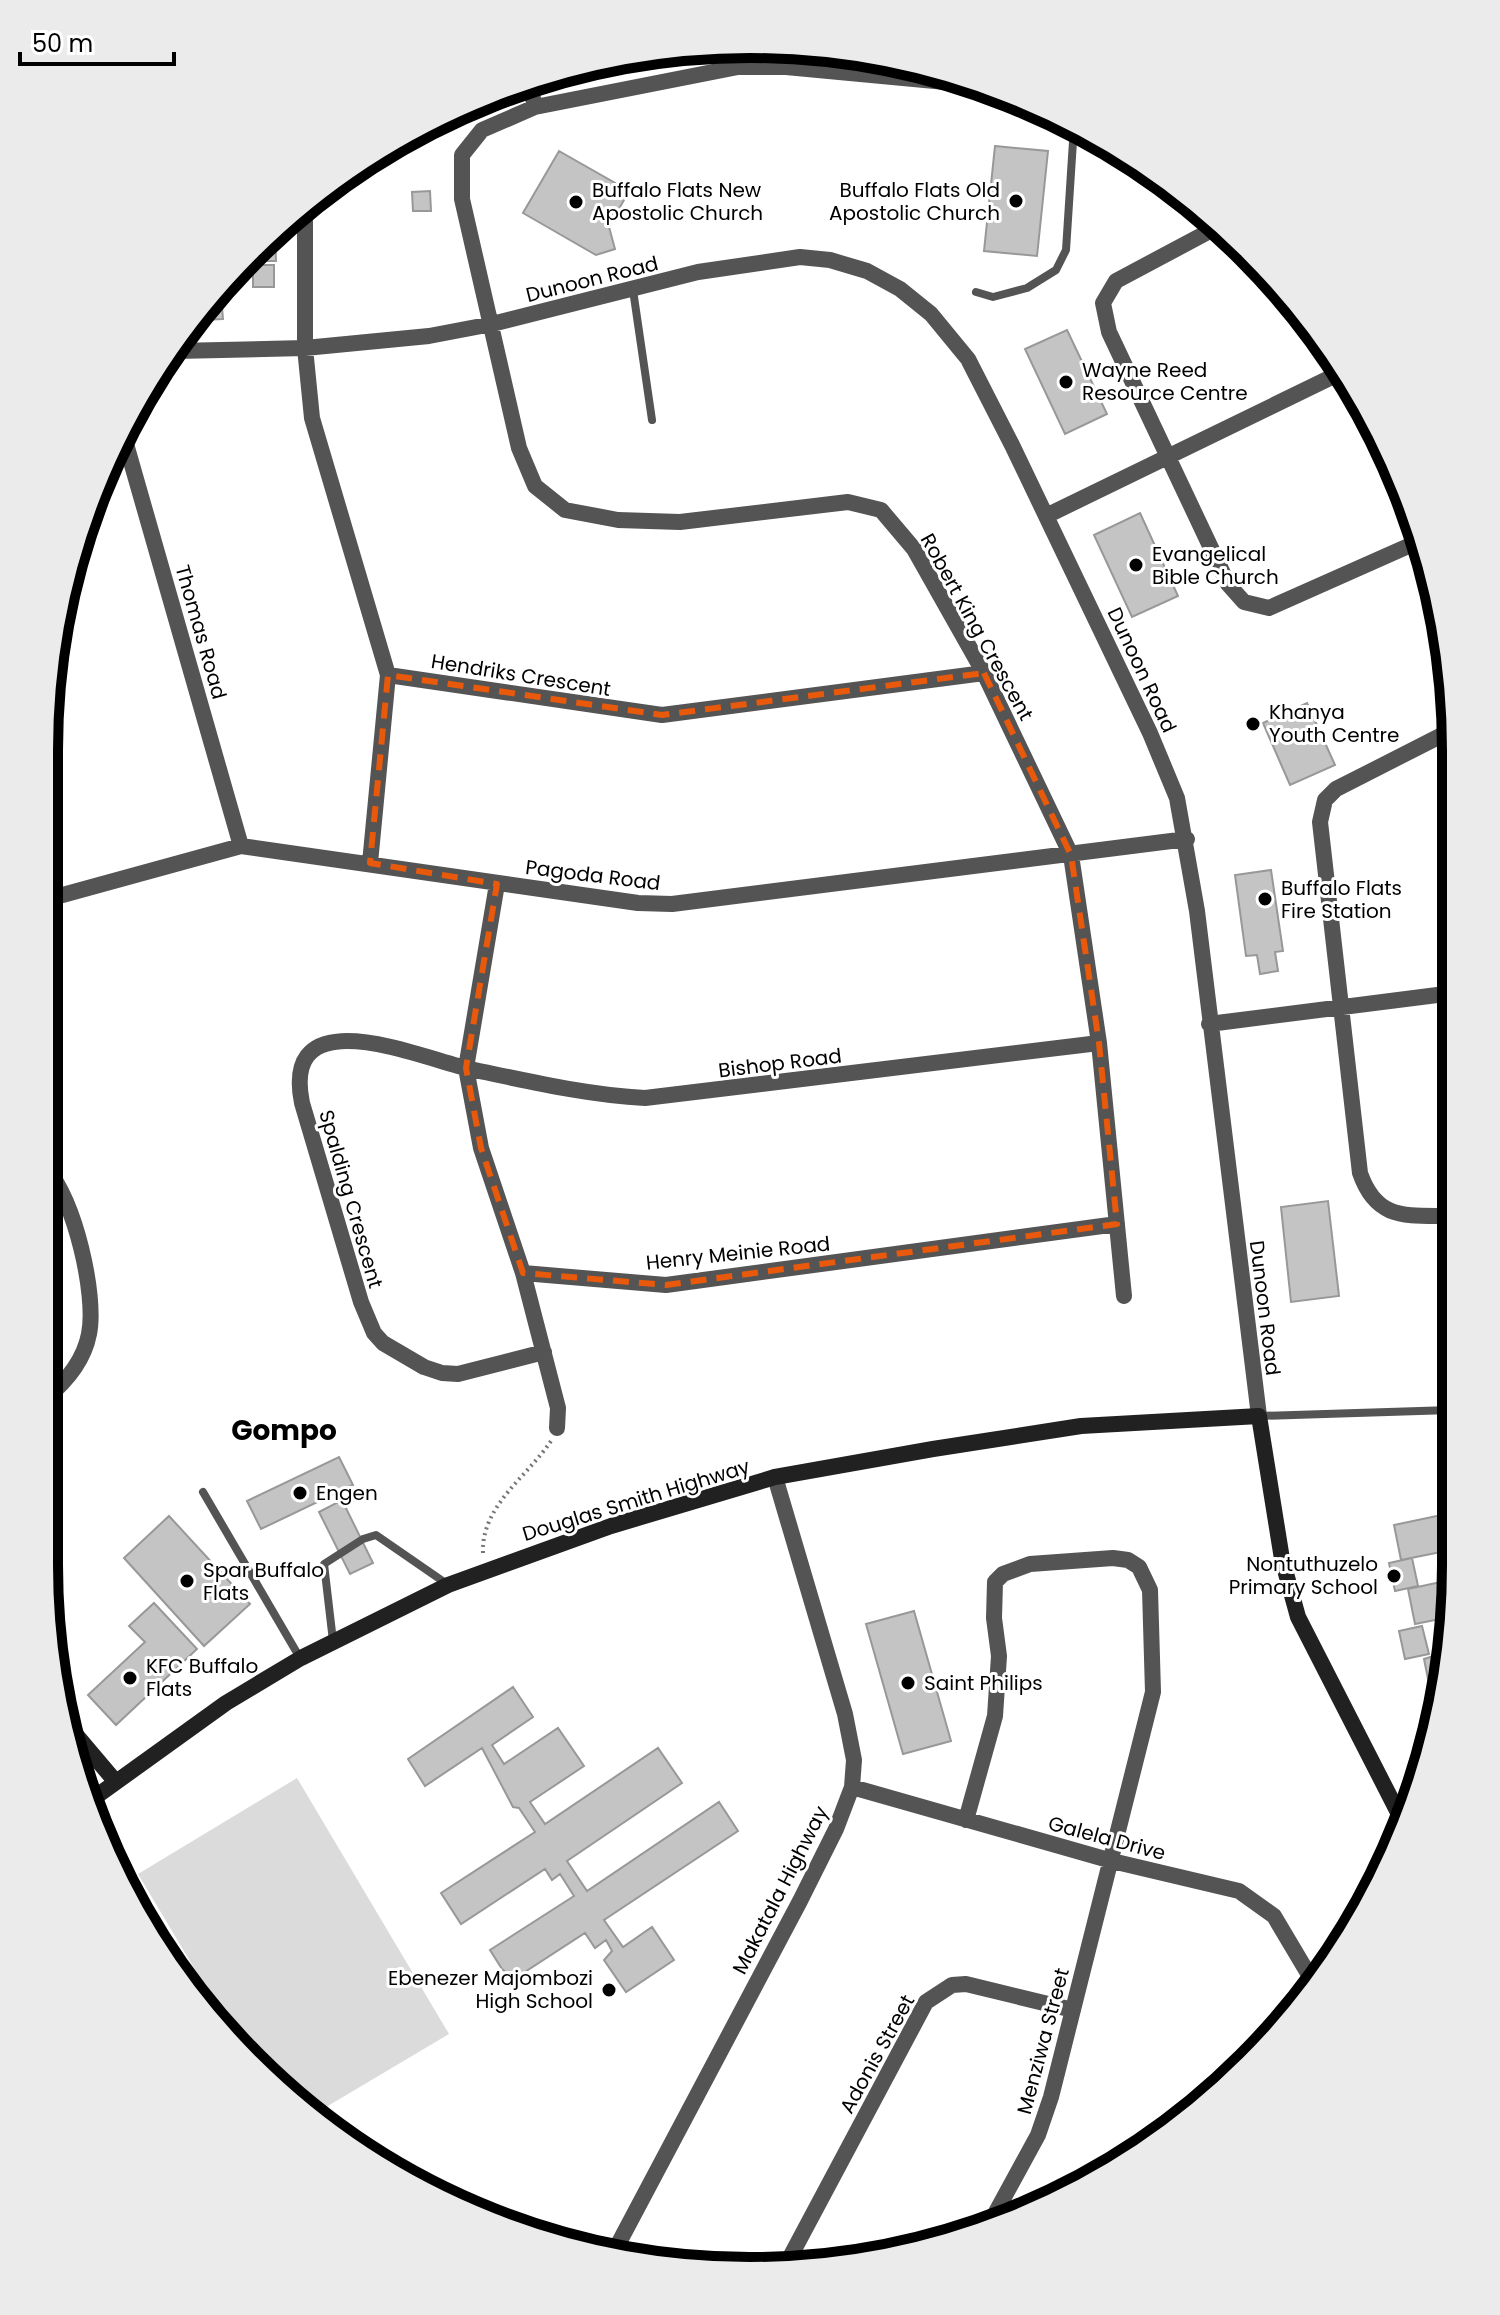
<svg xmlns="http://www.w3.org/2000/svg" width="1500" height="2315" viewBox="0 0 1500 2315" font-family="Poppins,sans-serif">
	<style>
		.green { fill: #dbdbdb }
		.building { fill: #c4c4c4; stroke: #989898; stroke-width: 2 }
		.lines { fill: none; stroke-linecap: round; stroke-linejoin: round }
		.path { stroke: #767676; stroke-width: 4; stroke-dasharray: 2 4; stroke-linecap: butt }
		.lane { stroke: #545454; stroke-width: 8 }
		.street { stroke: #545454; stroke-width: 16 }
		.secondary { stroke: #212121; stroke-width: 16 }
		.marked { fill: none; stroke: #e8590c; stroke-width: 6; stroke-dasharray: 16 10; stroke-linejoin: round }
		.poi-dot { fill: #000; stroke: #fff; stroke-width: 3 }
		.labels { text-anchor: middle; stroke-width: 6; stroke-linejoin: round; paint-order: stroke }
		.poi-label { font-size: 20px; fill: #000; stroke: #fff; text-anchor: start }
		.street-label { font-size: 20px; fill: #000; stroke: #fff }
		.district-label { font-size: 28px; font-weight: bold; fill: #000; stroke: #fff }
		.rim { fill: none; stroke: #000; stroke-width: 10 }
	</style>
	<rect width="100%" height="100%" fill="#fff"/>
	<!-- green -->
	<path class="green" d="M 297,1778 L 449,2034 L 311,2116 L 231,2030 L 138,1874 Z"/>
	<!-- building -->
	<path class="building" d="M 995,146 L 1048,151 L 1037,256 L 984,251 Z
		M 559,151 L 629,191 L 609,227 L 615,249 L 596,255 L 523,213 Z
		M 430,191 L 431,211 L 413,211 L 412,192 Z
		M 275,232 L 276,261 L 249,261 L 249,256 Z
		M 253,265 L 274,265 L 274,287 L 253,287 Z
		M 217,288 L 217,296 L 221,295 L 223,319 L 201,320 L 201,311 Z
		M 1067,330 L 1107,414 L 1065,434 L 1025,349 Z
		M 1140,513 L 1178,596 L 1132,617 L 1094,535 Z
		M 1307,703 L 1335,765 L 1290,785 L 1263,723 Z
		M 1271,870 L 1283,951 L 1275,952 L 1278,971 L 1260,974 L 1257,955 L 1246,956 L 1235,875 Z
		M 1328,1201 L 1339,1296 L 1291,1302 L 1281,1207 Z
		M 339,1457 L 353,1485 L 261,1529 L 247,1501 Z
		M 342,1500 L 373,1563 L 350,1574 L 319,1512 Z
		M 1451,1513 L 1451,1550 L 1401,1560 L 1394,1525 Z
		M 169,1516 L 250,1604 L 204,1646 L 124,1558 Z
		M 1412,1558 L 1418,1586 L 1395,1591 L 1389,1563 Z
		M 1450,1580 L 1450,1617 L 1415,1624 L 1408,1589 Z
		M 154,1603 L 197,1649 L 116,1725 L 88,1695 L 145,1642 L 129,1626 Z
		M 914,1611 L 951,1741 L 903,1754 L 866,1624 Z
		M 1422,1626 L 1429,1654 L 1405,1659 L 1399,1631 Z
		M 1450,1651 L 1442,1687 L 1430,1689 L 1424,1659 Z
		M 513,1687 L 533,1717 L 492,1745 L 504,1764 L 558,1728 L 584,1766 L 530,1802 L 545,1824 L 658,1748 L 682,1783 L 567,1861 L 587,1891 L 719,1802 L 738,1831 L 604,1920 L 623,1947 L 652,1927 L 674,1960 L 626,1992 L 604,1960 L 612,1951 L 606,1940 L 595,1948 L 585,1933 L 514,1979 L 502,1969 L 490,1950 L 574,1896 L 560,1874 L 552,1880 L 545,1869 L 461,1924 L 441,1893 L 535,1832 L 519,1808 L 513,1807 L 482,1748 L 425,1786 L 408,1759 Z"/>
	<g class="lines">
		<!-- path -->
		<path class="path" d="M 483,1553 C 481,1506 527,1477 551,1441"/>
		<!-- lane -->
		<path class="lane" d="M 633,290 L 652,420
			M 976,292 L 993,297 L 1027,288 L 1056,270 L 1066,250 L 1074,126
			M 1259,1416 L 1451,1410
			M 203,1492 L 300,1658
			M 333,1641 L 324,1564 L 363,1539 L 376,1535 L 447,1584"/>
		<!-- street -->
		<path class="street" d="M 529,82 L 535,107
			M 988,86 L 786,67 L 738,67 L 535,107 L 482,130 L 462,155 L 462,199 L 519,448 L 535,486 L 565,510 L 618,520 L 680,522 L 848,502 L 881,510 L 914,549 L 984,673 L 1071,855 L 1099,1043 L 1124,1296
			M 301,208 L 305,222 L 305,348 L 312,418 L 388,675 L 662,715 L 984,673
			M 1221,225 L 1116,281 L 1103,303 L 1109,332 L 1228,584 L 1244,602 L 1269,608 L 1422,540
			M 175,351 L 305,348 L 429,336 L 492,324 L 698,272 L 800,257 L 830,260 L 867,271 L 900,289 L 931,314 L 968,359 L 1012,445 L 1150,733 L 1177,798 L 1197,911 L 1259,1416
			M 122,430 L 241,846
			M 1048,515 L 1342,372
			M 370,863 L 388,675
			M 497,884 L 466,1068 L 481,1148 L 523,1273 L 666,1285 L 1117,1224
			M 48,899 L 241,846 L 638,903 L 672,904 L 1187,839
			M 1209,1024 L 1453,993
			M 1452,1216 C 1408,1215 1377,1222 1360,1173 L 1320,822 L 1325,800 L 1336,789 L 1454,729
			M 523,1273 L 558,1408 L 557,1428
			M 544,1352 L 458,1374 L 442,1373 L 424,1367 L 383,1343 L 374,1333 L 361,1302 L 302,1103 C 280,995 423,1059 470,1069 C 528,1081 587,1095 645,1098 L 1099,1043
			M 45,1399 C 66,1382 84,1360 89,1334 C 97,1295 74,1198 47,1170
			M 852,1787 L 1112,1861 L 1239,1891 L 1274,1916 L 1312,1980
			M 966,1820 L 995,1716 L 999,1656 L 994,1618 L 995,1582 L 1003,1574 L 1030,1564 L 1113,1558 L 1128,1560 L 1139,1567 L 1150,1590 L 1153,1692 L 1051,2097 L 1038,2135 L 990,2223
			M 614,2252 L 800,1901 L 836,1829 L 852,1787 L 854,1760 L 845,1714 L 775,1477
			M 788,2261 L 926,2002 L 952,1985 L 966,1984 L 1073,2010"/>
		<!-- secondary -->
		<path class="secondary" d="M 71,1729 L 115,1781
			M 87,1803 L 226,1703 L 301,1658 L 448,1585 L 611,1526 L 775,1477 L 933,1449 L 1081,1426 L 1259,1416 L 1282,1559 L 1298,1617 L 1405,1826"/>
	</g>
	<!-- marked area -->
	<path class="marked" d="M 984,673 L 1071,855 L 1099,1043 L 1117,1224 L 666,1285 L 523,1273 L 481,1148 L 466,1068 L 497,884 L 370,863 L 388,675 L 662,715 Z"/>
	<!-- markers -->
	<g class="poi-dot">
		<circle cx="1016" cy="201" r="8"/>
		<circle cx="576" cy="202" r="8"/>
		<circle cx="1066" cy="382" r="8"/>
		<circle cx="1136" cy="565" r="8"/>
		<circle cx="1253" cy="724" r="8"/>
		<circle cx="1265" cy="899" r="8"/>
		<circle cx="300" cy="1493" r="8"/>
		<circle cx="1394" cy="1576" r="8"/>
		<circle cx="187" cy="1581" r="8"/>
		<circle cx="130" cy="1678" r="8"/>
		<circle cx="908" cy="1683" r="8"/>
		<circle cx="609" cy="1990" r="8"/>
	</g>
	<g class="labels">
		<!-- poi labels -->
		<g class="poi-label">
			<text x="592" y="197">Buffalo Flats New<tspan x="592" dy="23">Apostolic Church</tspan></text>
			<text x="1000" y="197" text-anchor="end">Buffalo Flats Old<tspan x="1000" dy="23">Apostolic Church</tspan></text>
			<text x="1082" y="377">Wayne Reed<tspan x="1082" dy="23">Resource Centre</tspan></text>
			<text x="1152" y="561">Evangelical<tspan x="1152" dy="23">Bible Church</tspan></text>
			<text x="1269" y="719">Khanya<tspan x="1269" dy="23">Youth Centre</tspan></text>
			<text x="1281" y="895">Buffalo Flats<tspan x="1281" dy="23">Fire Station</tspan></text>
			<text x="316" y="1500">Engen</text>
			<text x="1378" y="1571" text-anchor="end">Nontuthuzelo<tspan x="1378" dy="23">Primary School</tspan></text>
			<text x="203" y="1577">Spar Buffalo<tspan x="203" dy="23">Flats</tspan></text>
			<text x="146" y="1673">KFC Buffalo<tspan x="146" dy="23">Flats</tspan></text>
			<text x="924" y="1690">Saint Philips</text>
			<text x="593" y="1985" text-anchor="end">Ebenezer Majombozi<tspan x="593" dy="23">High School</tspan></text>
		</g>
		<!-- street labels -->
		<g class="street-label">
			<text transform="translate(592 279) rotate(-14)" y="7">Dunoon Road</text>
			<text transform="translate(977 627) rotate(61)" y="7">Robert King Crescent</text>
			<text transform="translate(201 632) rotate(74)" y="7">Thomas Road</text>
			<text transform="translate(1142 670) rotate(65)" y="7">Dunoon Road</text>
			<text transform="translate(521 675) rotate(9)" y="7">Hendriks Crescent</text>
			<text transform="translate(593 875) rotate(7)" y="7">Pagoda Road</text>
			<text transform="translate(780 1063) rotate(-7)" y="7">Bishop Road</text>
			<text transform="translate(351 1199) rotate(74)" y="7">Spalding Crescent</text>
			<text transform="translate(738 1253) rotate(-6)" y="7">Henry Meinie Road</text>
			<text transform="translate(1265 1308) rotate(83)" y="7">Dunoon Road</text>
			<text transform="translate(636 1500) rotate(-17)" y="7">Douglas Smith Highway</text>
			<text transform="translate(1107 1838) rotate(15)" y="7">Galela Drive</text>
			<text transform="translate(780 1890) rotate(-63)" y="7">Makatala Highway</text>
			<text transform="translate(1043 2041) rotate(-75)" y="7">Menziwa Street</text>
			<text transform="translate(877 2054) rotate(-61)" y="7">Adonis Street</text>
		</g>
		<!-- district labels -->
		<g class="district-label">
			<text x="284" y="1440">Gompo</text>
		</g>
	</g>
	<!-- crop -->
	<path d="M0 0H1500V2315H0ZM750 58H750A692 692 0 0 1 1442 750V1565A692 692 0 0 1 750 2257H750A692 692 0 0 1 58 1565V750A692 692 0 0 1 750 58Z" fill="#ebebeb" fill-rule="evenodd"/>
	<path class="rim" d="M750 58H750A692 692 0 0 1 1442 750V1565A692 692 0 0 1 750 2257H750A692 692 0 0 1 58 1565V750A692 692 0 0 1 750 58Z"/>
	<!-- scale -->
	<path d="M20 52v12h154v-12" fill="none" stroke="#000000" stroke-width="4"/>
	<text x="32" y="52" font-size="24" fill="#000000" stroke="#ffffff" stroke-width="6" paint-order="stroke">50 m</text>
</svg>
